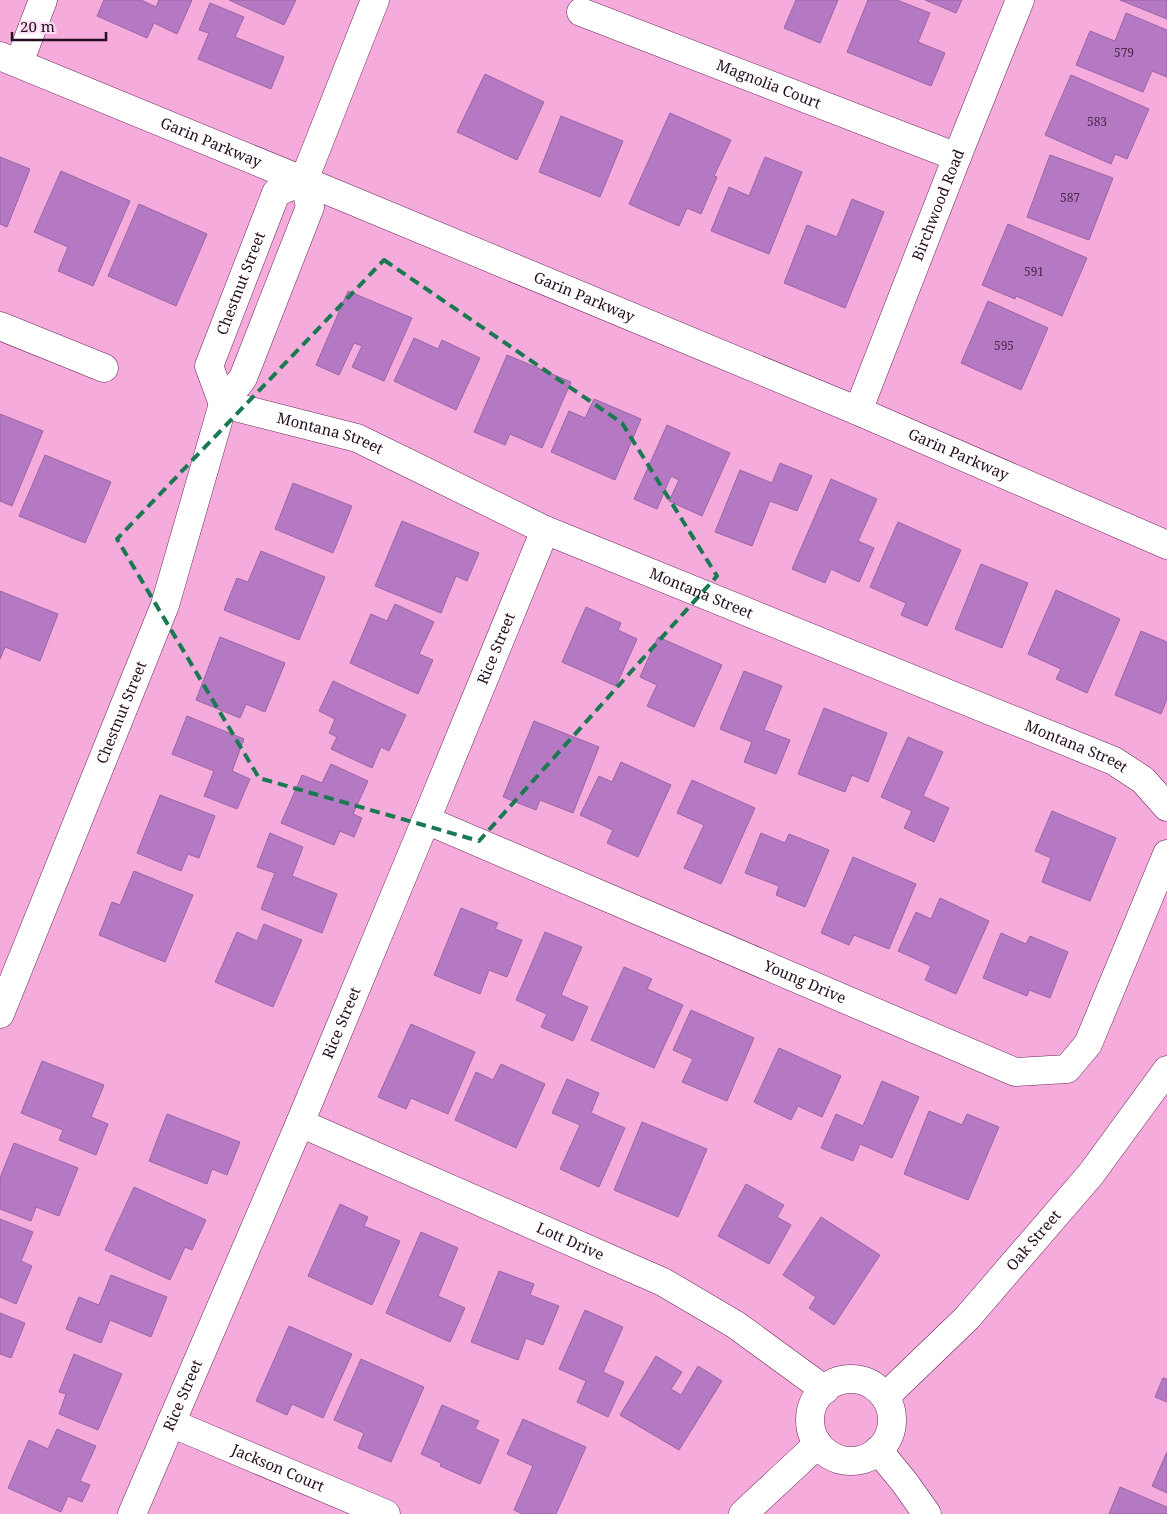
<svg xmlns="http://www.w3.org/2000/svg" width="1167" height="1514" viewBox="0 0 1167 1514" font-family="'Noto Serif',serif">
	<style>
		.building { fill: #b579c4; stroke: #9866a4 }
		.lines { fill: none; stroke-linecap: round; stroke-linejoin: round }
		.minor-casing { stroke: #682956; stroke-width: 29 }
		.tertiary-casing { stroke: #682956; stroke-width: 29 }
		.minor { stroke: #fff; stroke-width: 28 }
		.tertiary { stroke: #fff; stroke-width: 28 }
		.marked { fill: none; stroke: #197950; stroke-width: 4; stroke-dasharray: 10 6; stroke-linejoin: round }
		.labels { text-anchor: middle; stroke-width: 5; stroke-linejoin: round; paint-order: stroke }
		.number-label { font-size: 12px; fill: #4a2849 }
		.street-label { font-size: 15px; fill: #270d20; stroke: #fcddf1 }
	</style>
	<rect width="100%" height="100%" fill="#f6abdd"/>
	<!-- building -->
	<path class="building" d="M 104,0 L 141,0 L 156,7 L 159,0 L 192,0 L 177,34 L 154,23 L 147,38 L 97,16 Z
		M 229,0 L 296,0 L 284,25 Z
		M 796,0 L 838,0 L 820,43 L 784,28 Z
		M 868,0 L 897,0 L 930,13 L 918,42 L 945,53 L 931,86 L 847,52 Z
		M 925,0 L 962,0 L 956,13 Z
		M 1120,0 L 1167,0 L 1167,19 Z
		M 210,3 L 244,17 L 235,37 L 284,57 L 271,89 L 198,59 L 209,33 L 199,30 Z
		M 1126,13 L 1167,30 L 1167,77 L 1152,71 L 1143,92 L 1076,65 L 1090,31 L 1115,41 Z
		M 485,74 L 544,102 L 517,160 L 457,132 Z
		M 1071,75 L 1149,109 L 1127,159 L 1115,154 L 1111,164 L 1045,135 Z
		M 670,113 L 731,140 L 714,176 L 717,177 L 701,214 L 687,208 L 679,226 L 629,204 Z
		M 561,116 L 623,141 L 600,197 L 539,172 Z
		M 1050,155 L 1113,178 L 1089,240 L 1027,217 Z
		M 0,157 L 30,169 L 7,227 L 0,224 Z
		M 765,157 L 802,172 L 769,254 L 711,231 L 729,187 L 749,196 Z
		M 61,171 L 130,201 L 93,286 L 58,271 L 68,247 L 34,232 Z
		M 852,199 L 884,212 L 845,308 L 784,283 L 807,225 L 837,237 Z
		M 139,204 L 207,234 L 176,306 L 108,276 Z
		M 1008,224 L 1087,258 L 1062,316 L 1016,296 L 1015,299 L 982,285 Z
		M 348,291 L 412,318 L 384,381 L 352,367 L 362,346 L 354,343 L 339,375 L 316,365 Z
		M 988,301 L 1048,328 L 1021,390 L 961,363 Z
		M 414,338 L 438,349 L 442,340 L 480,358 L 456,410 L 394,381 Z
		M 507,355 L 571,382 L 542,448 L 510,434 L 505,445 L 474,432 Z
		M 594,399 L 641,419 L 615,480 L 551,452 L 569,411 L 585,418 Z
		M 0,414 L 43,431 L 12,506 L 0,501 Z
		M 667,425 L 730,453 L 702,516 L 669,501 L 679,480 L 671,476 L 657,509 L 634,499 Z
		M 45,455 L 111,482 L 85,543 L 19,516 Z
		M 780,463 L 812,476 L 797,511 L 770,501 L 752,546 L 715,532 L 740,470 L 772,483 Z
		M 831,479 L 877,499 L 858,541 L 874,548 L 859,582 L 831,569 L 825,583 L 792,569 Z
		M 293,483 L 352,506 L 333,553 L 275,529 Z
		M 402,521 L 479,553 L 467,581 L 456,576 L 441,613 L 375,586 Z
		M 898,522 L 961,550 L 927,626 L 901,615 L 906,603 L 870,587 Z
		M 261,551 L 325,577 L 299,640 L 224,610 L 237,578 L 248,582 Z
		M 981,564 L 1028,583 L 1002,648 L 955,629 Z
		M 1056,590 L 1120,619 L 1087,693 L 1056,679 L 1061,669 L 1028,654 Z
		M 0,591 L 58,614 L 40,661 L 5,647 L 0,659 Z
		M 395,604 L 434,622 L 419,654 L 433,660 L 418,694 L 350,663 L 371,614 L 387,621 Z
		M 586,607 L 621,623 L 618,630 L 637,639 L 616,686 L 562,662 Z
		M 1141,631 L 1167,642 L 1167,699 L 1161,714 L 1115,695 Z
		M 220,637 L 285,663 L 265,712 L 246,704 L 240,718 L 196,700 Z
		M 658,637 L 722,665 L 694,727 L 647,706 L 657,685 L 640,677 Z
		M 744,671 L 782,686 L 764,730 L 790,740 L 776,774 L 744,762 L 752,742 L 720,729 Z
		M 333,681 L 406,715 L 389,751 L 381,747 L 372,768 L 331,749 L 337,737 L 329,733 L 335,719 L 319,711 Z
		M 824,708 L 887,733 L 868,782 L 852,775 L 845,792 L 798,774 Z
		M 187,716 L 244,739 L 232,771 L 250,779 L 237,809 L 204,796 L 214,771 L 172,754 Z
		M 534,721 L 599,747 L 573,813 L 540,800 L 536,810 L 503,797 Z
		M 908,737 L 943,752 L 923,796 L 949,808 L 934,842 L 904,828 L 912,811 L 881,797 Z
		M 621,762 L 671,785 L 638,857 L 607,843 L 613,830 L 580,815 L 599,776 L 612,782 Z
		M 331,764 L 368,781 L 353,814 L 362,818 L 354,837 L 340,831 L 334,845 L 281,823 L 302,775 L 322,783 Z
		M 692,780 L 755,808 L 721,884 L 684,868 L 704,825 L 677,813 Z
		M 160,795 L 215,816 L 199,858 L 188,854 L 181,871 L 137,853 Z
		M 1052,811 L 1116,838 L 1090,901 L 1042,882 L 1051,858 L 1035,851 Z
		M 270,833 L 303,847 L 292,876 L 337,894 L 322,933 L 261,909 L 275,873 L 257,867 Z
		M 761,833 L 785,843 L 789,834 L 829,850 L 805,907 L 776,895 L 779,886 L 745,873 Z
		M 853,857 L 916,884 L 889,949 L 854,935 L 849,945 L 821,933 Z
		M 134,871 L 193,895 L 165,962 L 99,935 L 112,902 L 120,905 Z
		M 940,898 L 989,921 L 956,994 L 925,980 L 931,966 L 898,951 L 916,912 L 931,919 Z
		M 461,908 L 498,923 L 495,929 L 522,940 L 507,977 L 489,970 L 480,994 L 434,975 Z
		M 264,924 L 302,940 L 273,1007 L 215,982 L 237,932 L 257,941 Z
		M 545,932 L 582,947 L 561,995 L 588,1007 L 573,1041 L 541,1027 L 547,1014 L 516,1000 Z
		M 1001,933 L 1026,944 L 1030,936 L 1068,952 L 1050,998 L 1029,990 L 1027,996 L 983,978 Z
		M 624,967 L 652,979 L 647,989 L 683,1005 L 654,1068 L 591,1040 Z
		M 691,1010 L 754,1038 L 727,1101 L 682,1082 L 693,1059 L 673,1050 Z
		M 411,1024 L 475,1052 L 448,1114 L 411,1098 L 406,1109 L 378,1097 Z
		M 779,1048 L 841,1076 L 822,1117 L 798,1106 L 791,1120 L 754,1102 Z
		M 42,1061 L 104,1085 L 91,1117 L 108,1124 L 96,1155 L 59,1140 L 63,1130 L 21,1113 Z
		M 501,1064 L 545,1084 L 516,1148 L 455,1120 L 476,1072 L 493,1080 Z
		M 567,1079 L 599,1093 L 591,1113 L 625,1128 L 599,1187 L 560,1169 L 580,1125 L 552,1113 Z
		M 882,1081 L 919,1097 L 892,1158 L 860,1144 L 853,1161 L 821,1148 L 836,1114 L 863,1126 Z
		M 929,1111 L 962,1125 L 967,1114 L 999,1127 L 968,1200 L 904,1174 Z
		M 167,1114 L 240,1142 L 227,1175 L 212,1169 L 207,1184 L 149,1161 Z
		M 642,1122 L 707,1149 L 678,1217 L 614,1190 Z
		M 14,1143 L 78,1168 L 59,1216 L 36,1207 L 31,1221 L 0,1209 L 0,1178 Z
		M 746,1184 L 784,1205 L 777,1217 L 791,1225 L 769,1264 L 718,1236 Z
		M 134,1187 L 206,1220 L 192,1250 L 185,1247 L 170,1280 L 105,1250 Z
		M 340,1204 L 368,1217 L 364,1226 L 400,1241 L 372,1305 L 308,1276 Z
		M 821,1217 L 880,1255 L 834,1325 L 809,1308 L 816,1297 L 783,1275 Z
		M 0,1219 L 33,1232 L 21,1261 L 32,1266 L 16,1304 L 0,1297 Z
		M 421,1232 L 458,1248 L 438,1296 L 465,1308 L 450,1342 L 386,1313 Z
		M 499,1271 L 534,1284 L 530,1295 L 559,1306 L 543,1345 L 526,1338 L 518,1360 L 471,1342 Z
		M 111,1275 L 167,1297 L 151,1337 L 110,1320 L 101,1343 L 66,1329 L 79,1297 L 99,1305 Z
		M 585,1310 L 623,1327 L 603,1372 L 624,1382 L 608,1417 L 577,1402 L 586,1381 L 559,1369 Z
		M 0,1313 L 25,1323 L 11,1358 L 0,1354 Z
		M 289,1326 L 352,1354 L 323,1418 L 292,1404 L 287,1415 L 256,1401 Z
		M 74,1354 L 122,1374 L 98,1430 L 59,1414 L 66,1394 L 59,1392 Z
		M 656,1356 L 682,1372 L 671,1389 L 681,1395 L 698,1366 L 722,1381 L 679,1450 L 620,1415 Z
		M 361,1359 L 424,1387 L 391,1462 L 358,1448 L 364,1433 L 334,1420 Z
		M 1163,1378 L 1167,1379 L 1167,1402 L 1155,1397 Z
		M 442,1405 L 479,1421 L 475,1429 L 499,1440 L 480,1484 L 440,1466 L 441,1463 L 421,1454 Z
		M 523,1419 L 586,1447 L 556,1514 L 523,1514 L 514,1510 L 533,1466 L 507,1454 Z
		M 57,1429 L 96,1446 L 80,1481 L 90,1485 L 82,1502 L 68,1496 L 61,1512 L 8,1488 L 29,1440 L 48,1449 Z
		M 1167,1452 L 1167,1493 L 1152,1486 Z
		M 1120,1487 L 1167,1507 L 1167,1514 L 1109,1514 Z"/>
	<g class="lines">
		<!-- minor casing -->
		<g class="minor-casing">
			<g id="minor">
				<path id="s1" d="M 581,12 L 957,157"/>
				<path d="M 19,63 L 43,0"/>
				<path d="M 0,326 L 104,368"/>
				<path id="s2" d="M 223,404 L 357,438 L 545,530 L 1114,761 L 1143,780 L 1167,807"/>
				<path id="s3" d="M 223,404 L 209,366 L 276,193 L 304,180"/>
				<path id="s4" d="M 858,411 L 957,157 L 1020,0"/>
				<path id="s5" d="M 426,820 L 1015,1072 L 1067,1069 L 1088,1044 L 1167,854"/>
				<path id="s6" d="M 0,1014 L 165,605 L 223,404 L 243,378 L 310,207 L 304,180 L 375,0"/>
				<path id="s7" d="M 300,1123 L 663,1282 L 736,1325 L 825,1390"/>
				<path id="s8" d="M 171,1423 L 386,1514"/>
				<path d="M 878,1450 L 905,1483 L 927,1514"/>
				<path id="s9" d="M 132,1514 L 300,1123 L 426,820 L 545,530"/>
			</g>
		</g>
		<!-- tertiary casing -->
		<g class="tertiary-casing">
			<g id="tertiary">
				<path id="s10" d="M 0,56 L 341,196 L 858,411 L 1167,545"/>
				<circle cx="851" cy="1420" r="41"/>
				<path id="s11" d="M 885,1397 L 967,1318 L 1091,1174 L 1167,1070"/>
				<path d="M 743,1514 L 818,1444"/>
			</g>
		</g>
		<!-- minor -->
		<use href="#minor" class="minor"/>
		<!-- tertiary -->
		<use href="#tertiary" class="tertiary"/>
	</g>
	<!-- marked area -->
	<path class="marked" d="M 384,260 L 622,423 L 717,576 L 479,841 L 259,778 L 117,539 Z"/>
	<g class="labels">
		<!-- number labels -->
		<g class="number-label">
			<text x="1124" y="57">579</text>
			<text x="1097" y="126">583</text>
			<text x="1070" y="202">587</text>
			<text x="1034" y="276">591</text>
			<text x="1004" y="350">595</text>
		</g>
		<!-- street labels -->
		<g class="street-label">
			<text dy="5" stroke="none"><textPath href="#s1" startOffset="201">Magnolia Court</textPath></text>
			<text dy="5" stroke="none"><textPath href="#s10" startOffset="228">Garin Parkway</textPath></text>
			<text dy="5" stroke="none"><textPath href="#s4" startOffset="221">Birchwood Road</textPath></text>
			<text dy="5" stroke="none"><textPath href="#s3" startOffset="129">Chestnut Street</textPath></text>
			<text dy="5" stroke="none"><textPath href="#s10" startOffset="632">Garin Parkway</textPath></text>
			<text dy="5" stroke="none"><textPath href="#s2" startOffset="111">Montana Street</textPath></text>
			<text dy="5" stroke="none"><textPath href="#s10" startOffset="1038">Garin Parkway</textPath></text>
			<text dy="5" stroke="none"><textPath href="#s2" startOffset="516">Montana Street</textPath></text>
			<text dy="5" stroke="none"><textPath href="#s9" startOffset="939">Rice Street</textPath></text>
			<text dy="5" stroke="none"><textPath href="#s6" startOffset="325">Chestnut Street</textPath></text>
			<text dy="5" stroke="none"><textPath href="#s2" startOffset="921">Montana Street</textPath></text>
			<text dy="5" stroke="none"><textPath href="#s5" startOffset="412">Young Drive</textPath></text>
			<text dy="5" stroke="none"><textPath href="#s9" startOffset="534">Rice Street</textPath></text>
			<text dy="5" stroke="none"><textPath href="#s11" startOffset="216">Oak Street</textPath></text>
			<text dy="5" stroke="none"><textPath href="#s7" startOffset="295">Lott Drive</textPath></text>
			<text dy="5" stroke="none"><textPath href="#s9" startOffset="129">Rice Street</textPath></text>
			<text dy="5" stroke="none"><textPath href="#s8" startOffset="116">Jackson Court</textPath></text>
		</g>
	</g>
	<!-- scale -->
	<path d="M12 32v8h94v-8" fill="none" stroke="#270d20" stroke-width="2.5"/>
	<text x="20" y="32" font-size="15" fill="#270d20" stroke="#fcddf1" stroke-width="4" paint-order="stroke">20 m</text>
</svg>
